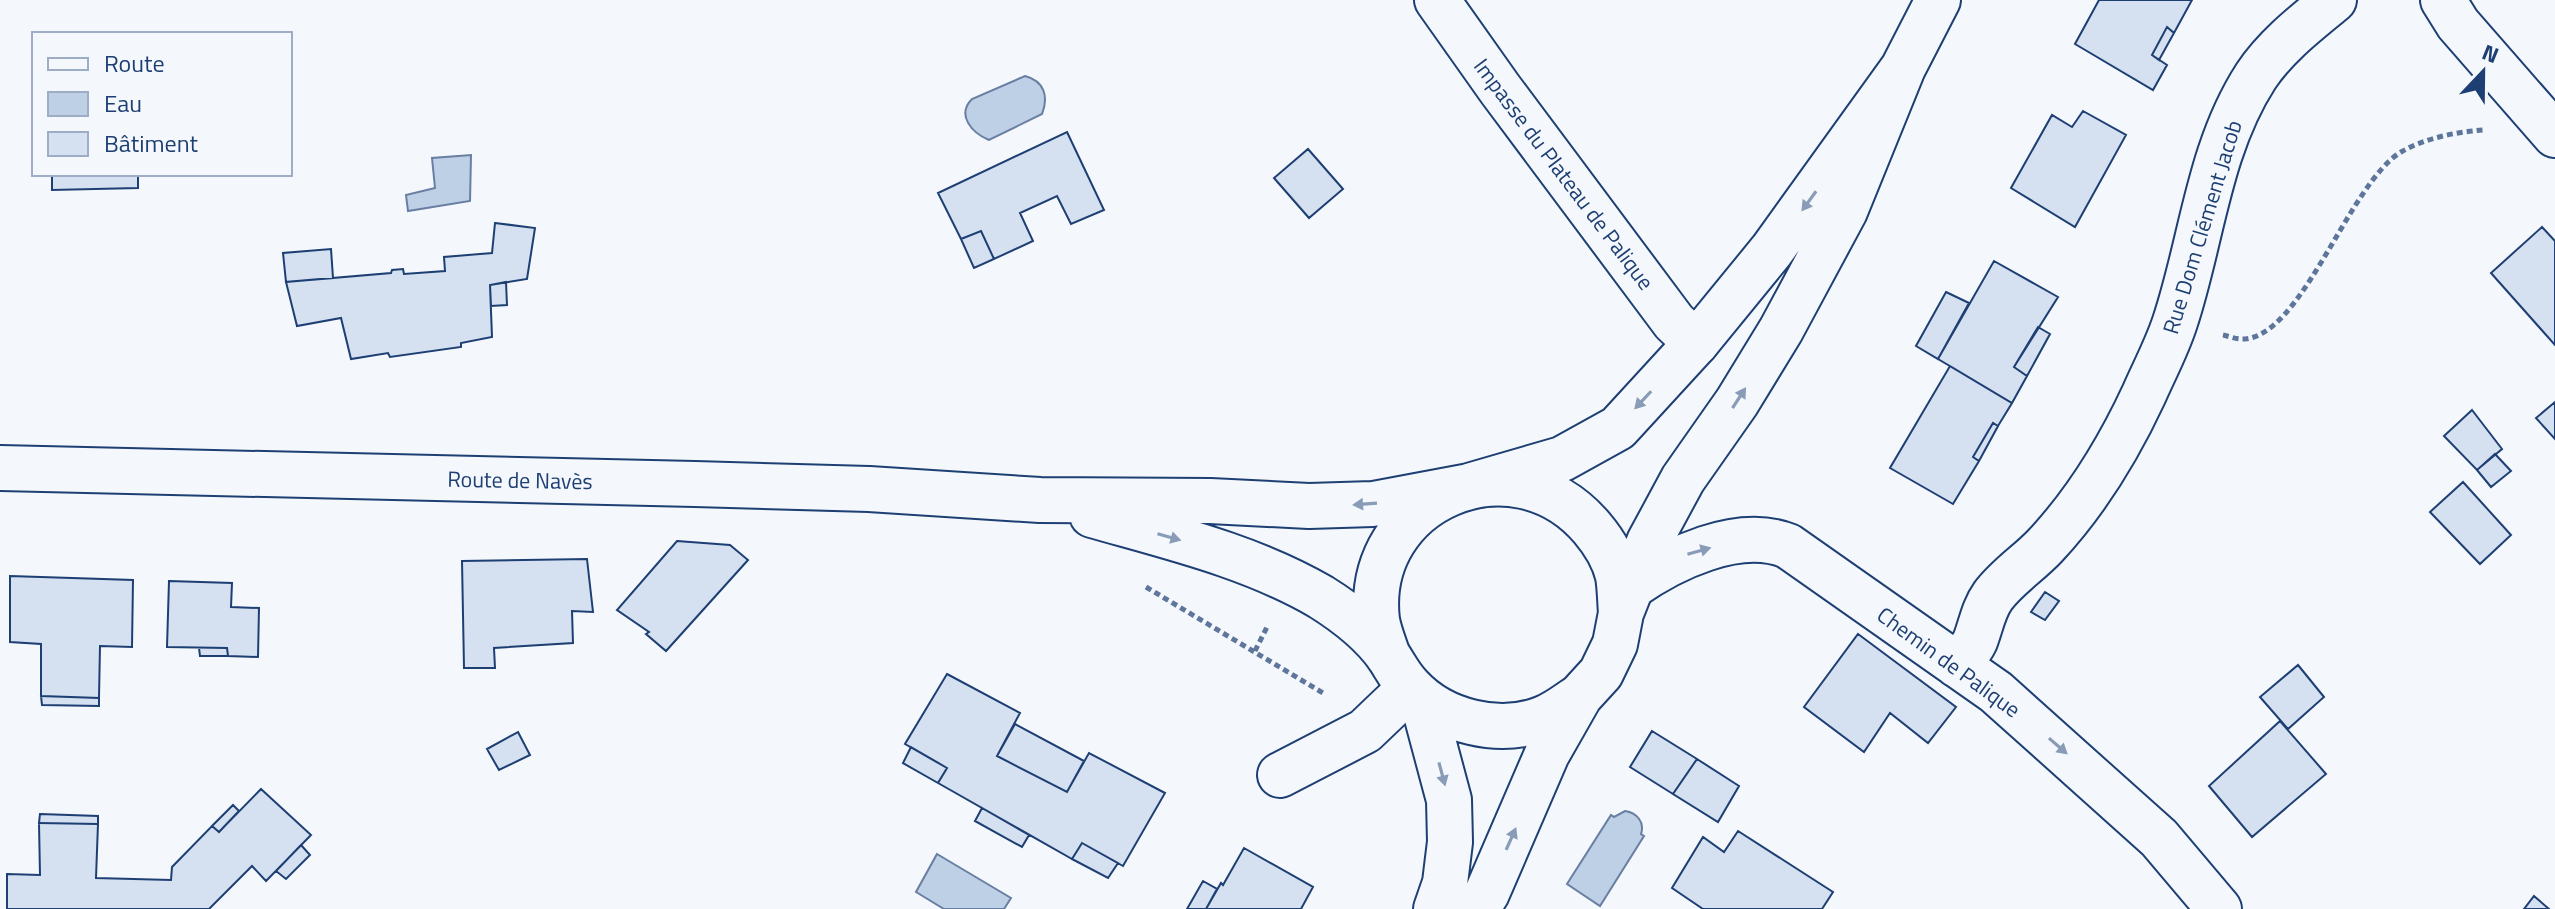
<svg xmlns="http://www.w3.org/2000/svg" width="2555" height="909" viewBox="0 0 2555 909" font-family="'Titillium Web',sans-serif">
	<style>
		.water { fill: #bed0e5; stroke: #687fa3; stroke-width: 2 }
		.building { fill: #d5e0f0; stroke: #1d3f73; stroke-width: 2 }
		.lines { fill: none; stroke-linecap: round; stroke-linejoin: round }
		.street-casing { stroke: #1d3f73; stroke-width: 48 }
		.secondary-casing { stroke: #1d3f73; stroke-width: 48 }
		.path { stroke: #5e769c; stroke-width: 5; stroke-dasharray: 6 4; stroke-linecap: butt }
		.street { stroke: #f4f7fb; stroke-width: 44 }
		.secondary { stroke: #f4f7fb; stroke-width: 44 }
		.oneway { fill: #889bb7 }
		.labels { text-anchor: middle; stroke-width: 6; stroke-linejoin: round; paint-order: stroke }
		.street-label { font-size: 22px; fill: #1d3f73; stroke: #f4f7fb }
	</style>
	<rect width="100%" height="100%" fill="#f4f7fb"/>
	<!-- water -->
	<path class="water" d="M 1025,76 C 1044,81 1049,96 1042,114 L 989,140 C 972,133 956,115 972,99 Z
		M 471,155 L 470,201 L 408,211 L 406,195 L 435,188 L 432,158 Z
		M 1625,811 C 1637,813 1645,822 1641,834 L 1644,836 L 1600,906 L 1567,884 L 1611,815 L 1614,817 Z
		M 937,854 L 1011,898 L 1004,909 L 944,909 L 916,892 Z"/>
	<!-- building -->
	<path class="building" d="M 2099,0 L 2192,0 L 2174,33 L 2167,27 L 2152,55 L 2167,65 L 2153,90 L 2075,44 Z
		M 2167,27 L 2174,33 L 2159,60 L 2152,55 Z
		M 2083,111 L 2126,135 L 2075,227 L 2011,188 L 2052,115 L 2072,127 Z
		M 1067,132 L 1104,210 L 1071,224 L 1057,196 L 1020,213 L 1033,241 L 994,259 L 981,231 L 961,239 L 938,193 Z
		M 1308,149 L 1343,189 L 1309,218 L 1274,178 Z
		M 52,174 L 138,174 L 138,188 L 52,190 Z
		M 495,223 L 535,228 L 527,279 L 490,285 L 492,337 L 461,343 L 461,347 L 390,357 L 388,353 L 351,359 L 341,318 L 297,326 L 286,282 L 391,273 L 392,270 L 403,269 L 404,274 L 445,271 L 444,257 L 492,253 Z
		M 2542,227 L 2555,241 L 2555,345 L 2491,273 Z
		M 981,231 L 994,259 L 974,268 L 961,239 Z
		M 331,249 L 333,278 L 286,282 L 283,253 Z
		M 1994,261 L 2058,297 L 2014,367 L 2027,376 L 2012,403 L 1938,359 Z
		M 506,282 L 507,305 L 491,306 L 490,285 Z
		M 1946,292 L 1969,303 L 1938,359 L 1916,346 Z
		M 2038,327 L 2050,334 L 2027,376 L 2014,367 Z
		M 1950,366 L 2012,403 L 1998,426 L 1993,423 L 1973,457 L 1979,461 L 1953,504 L 1890,468 Z
		M 2555,402 L 2555,439 L 2536,418 Z
		M 2472,410 L 2502,449 L 2477,470 L 2444,436 Z
		M 1993,423 L 1998,426 L 1979,461 L 1973,457 Z
		M 2495,454 L 2511,471 L 2491,487 L 2477,470 Z
		M 2463,482 L 2511,535 L 2480,564 L 2430,512 Z
		M 677,541 L 730,545 L 748,560 L 666,651 L 646,634 L 649,632 L 617,610 Z
		M 587,559 L 593,612 L 572,611 L 573,643 L 494,648 L 495,668 L 464,668 L 462,561 Z
		M 10,576 L 133,580 L 132,647 L 100,646 L 99,698 L 41,696 L 41,644 L 10,642 Z
		M 169,581 L 232,583 L 231,607 L 259,608 L 258,657 L 228,656 L 227,648 L 167,647 Z
		M 2045,592 L 2059,601 L 2045,620 L 2031,612 Z
		M 1858,634 L 1956,707 L 1928,743 L 1890,713 L 1864,752 L 1804,707 Z
		M 199,648 L 227,648 L 228,656 L 200,656 Z
		M 2298,665 L 2324,697 L 2288,729 L 2260,697 Z
		M 947,674 L 1020,713 L 997,756 L 1067,792 L 1089,753 L 1165,793 L 1123,866 L 1082,843 L 1072,859 L 938,783 L 947,768 L 905,744 Z
		M 41,696 L 99,698 L 99,706 L 42,705 Z
		M 2280,721 L 2326,774 L 2252,837 L 2209,786 Z
		M 1015,724 L 1084,761 L 1067,792 L 997,756 Z
		M 1652,731 L 1697,759 L 1673,794 L 1630,767 Z
		M 518,732 L 530,755 L 499,770 L 487,749 Z
		M 911,747 L 947,768 L 938,783 L 903,763 Z
		M 1697,759 L 1739,786 L 1718,822 L 1673,794 Z
		M 261,789 L 311,835 L 266,881 L 252,866 L 209,909 L 7,909 L 7,874 L 40,875 L 39,823 L 98,824 L 96,878 L 171,880 L 172,867 L 212,826 L 219,832 Z
		M 233,805 L 239,811 L 219,832 L 212,826 Z
		M 982,808 L 1029,835 L 1022,847 L 975,821 Z
		M 40,814 L 98,816 L 98,824 L 39,823 Z
		M 1738,831 L 1833,892 L 1822,909 L 1703,909 L 1672,888 L 1703,837 L 1724,852 Z
		M 1082,843 L 1118,863 L 1108,878 L 1072,859 Z
		M 301,845 L 310,855 L 286,879 L 276,871 Z
		M 1244,848 L 1313,887 L 1301,909 L 1206,909 L 1221,883 L 1223,885 Z
		M 1203,881 L 1217,889 L 1206,909 L 1187,909 Z
		M 2534,896 L 2549,909 L 2524,909 Z"/>
	<g class="lines">
		<!-- street casing -->
		<g class="street-casing">
			<path id="street" d="M 1437,0 L 1500,89 L 1674,322 L 1696,343
				M 2443,0 L 2458,24 L 2555,135
				M 1631,587 C 1671,559 1738,526 1788,546 L 1996,692 L 2159,838 L 2219,909
				M 1957,665 C 1963,658 1971,650 1975,641 C 1981,626 1983,610 1993,596 C 2007,577 2029,563 2045,546 C 2087,501 2118,450 2144,394 C 2154,371 2167,347 2175,322 C 2202,241 2208,150 2256,76 C 2276,46 2306,23 2334,0
				M 1280,775 L 1365,731 L 1410,688"/>
		</g>
		<!-- secondary casing -->
		<g class="secondary-casing">
			<path id="secondary" d="M 0,468 L 695,484 L 869,489 L 1040,500 L 1210,501 L 1309,506 L 1373,504 L 1469,486 L 1562,459 L 1618,428 L 1696,343 L 1772,250 L 1903,68
				M 1092,515 C 1169,537 1251,556 1321,597 C 1345,612 1373,634 1389,657 C 1396,668 1401,678 1410,687 C 1442,722 1500,736 1544,718 C 1557,713 1569,703 1580,696
				M 1388,656 C 1384,644 1379,632 1377,620 C 1363,499 1513,435 1592,528 C 1603,541 1614,559 1618,576 C 1620,588 1620,601 1621,613
				M 1422,699 L 1449,800 L 1450,842 L 1445,883 L 1436,909
				M 1477,909 L 1487,893 L 1547,754 L 1580,696 L 1601,673 L 1615,644 L 1621,613 L 1649,542 L 1683,479 L 1737,402 L 1781,330 L 1845,211 L 1903,68 L 1938,0"/>
		</g>
		<!-- path -->
		<path class="path" d="M 2223,335 C 2228,336 2235,339 2241,339 C 2301,341 2348,184 2401,152 C 2425,138 2456,132 2483,130
			M 1146,587 L 1323,693
			M 1255,651 L 1267,627"/>
		<!-- street -->
		<use href="#street" class="street"/>
		<!-- secondary -->
		<use href="#secondary" class="secondary"/>
	</g>
	<!-- one-way arrows -->
	<defs><path id="oneway-solid" d="M-6-.8H1V-3.2L6.5 0L1 3.2V.8H-6Z" transform="scale(2)"/></defs>
	<g class="oneway">
		<use href="#oneway-solid" transform="translate(1809 201) rotate(126)"/>
		<use href="#oneway-solid" transform="translate(1739 398) rotate(-57)"/>
		<use href="#oneway-solid" transform="translate(1643 400) rotate(133)"/>
		<use href="#oneway-solid" transform="translate(1365 504) rotate(176)"/>
		<use href="#oneway-solid" transform="translate(1169 537) rotate(16)"/>
		<use href="#oneway-solid" transform="translate(1699 551) rotate(-16)"/>
		<use href="#oneway-solid" transform="translate(2058 746) rotate(41)"/>
		<use href="#oneway-solid" transform="translate(1442 774) rotate(75)"/>
		<use href="#oneway-solid" transform="translate(1511 839) rotate(-66)"/>
	</g>
	<g class="labels">
		<!-- street labels -->
		<g class="street-label">
			<text transform="translate(1564 174) rotate(53)" y="8">Impasse du Plateau de Palique</text>
			<text transform="translate(2202 227) rotate(-73)" y="8">Rue Dom Clément Jacob</text>
			<text transform="translate(520 480) rotate(1)" y="8">Route de Navès</text>
			<text transform="translate(1949 662) rotate(36)" y="8">Chemin de Palique</text>
		</g>
	</g>
	<!-- legend -->
	<rect x="32" y="32" width="260" height="144" fill="#f4f7fb" stroke="#9eadc5" stroke-width="2"/>
	<rect x="48" y="58" width="40" height="12" fill="#f4f7fb" stroke="#9eadc5" stroke-width="2"/>
	<text x="104" y="72" font-size="24" fill="#1d3f73">Route</text>
	<rect x="48" y="92" width="40" height="24" fill="#bed0e5" stroke="#9eadc5" stroke-width="2"/>
	<text x="104" y="112" font-size="24" fill="#1d3f73">Eau</text>
	<rect x="48" y="132" width="40" height="24" fill="#d5e0f0" stroke="#9eadc5" stroke-width="2"/>
	<text x="104" y="152" font-size="24" fill="#1d3f73">Bâtiment</text>
	<!-- north arrow -->
	<g transform="translate(2483 72) rotate(22)" stroke="#f4f7fb" stroke-width="6" paint-order="stroke">
	<path d="M0-6L14 30L0 20L-14 30Z" fill="#1d3f73"/>
	<text y="-12" font-size="22" font-weight="bold" text-anchor="middle" fill="#1d3f73">N</text>
	</g>
</svg>
